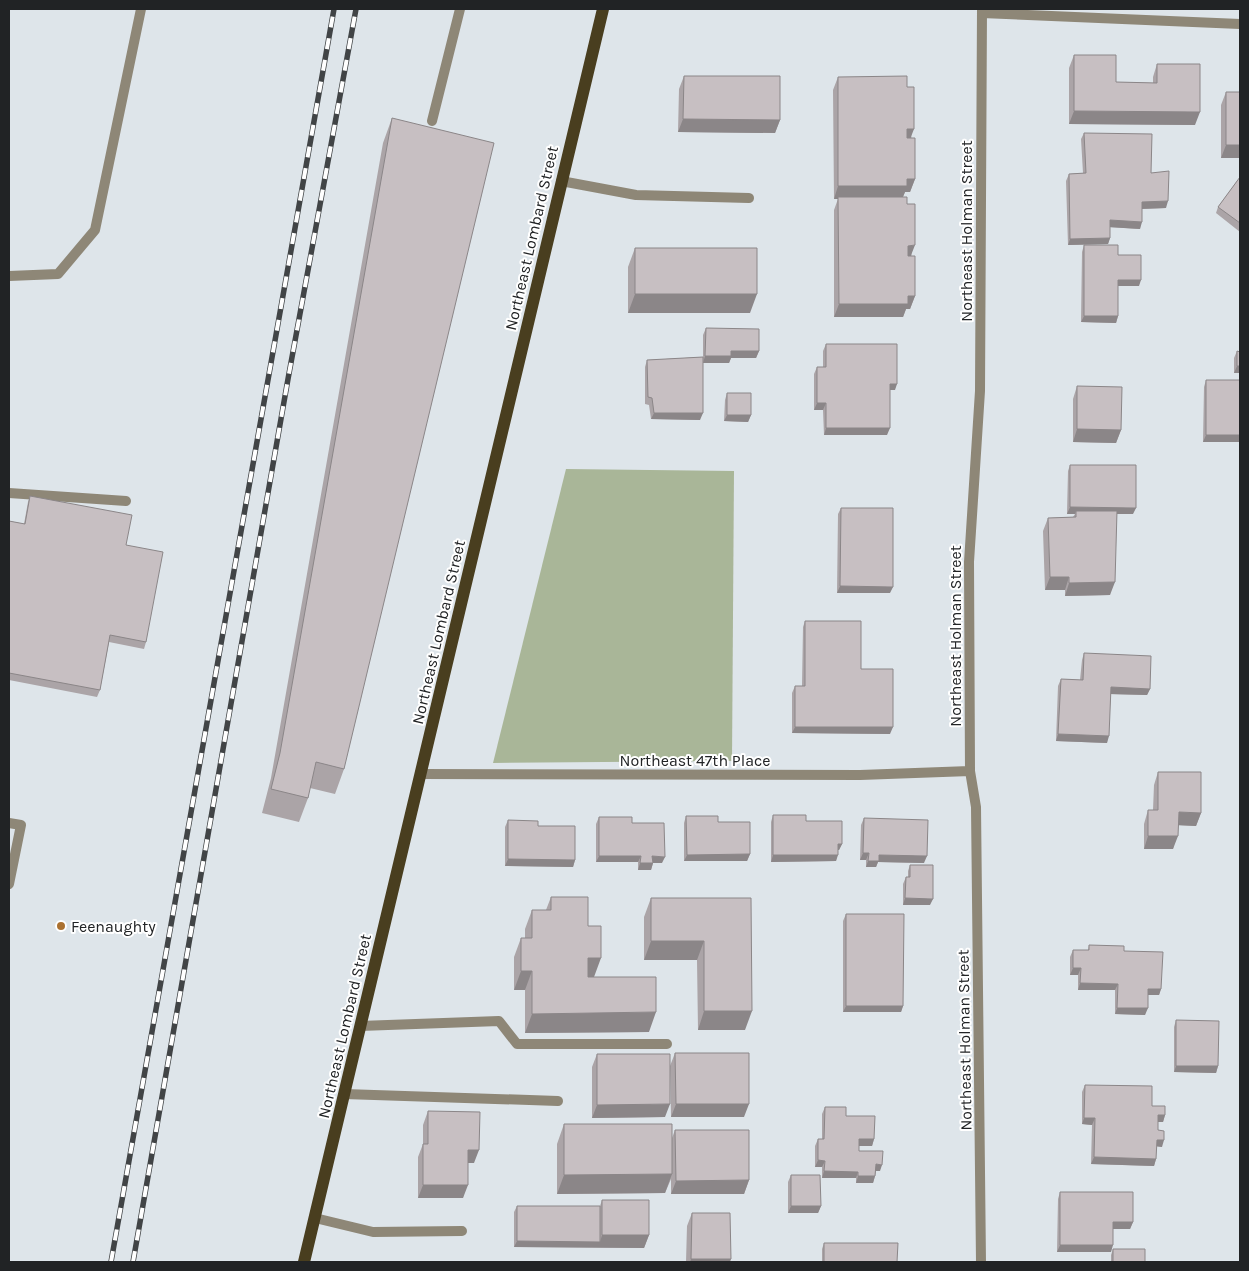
<svg xmlns="http://www.w3.org/2000/svg" width="1249" height="1271" viewBox="0 0 1249 1271" font-family="Karla,sans-serif">
	<style>
		.green { fill: #a9b698 }
		.lines { fill: none; stroke-linecap: round; stroke-linejoin: round }
		.service { stroke: #8e8777; stroke-width: 10 }
		.minor { stroke: #8e8777; stroke-width: 10 }
		.primary { stroke: #493e1f; stroke-width: 12 }
		.rail-casing { stroke: #414446; stroke-width: 5.5 }
		.rail { stroke: #fff; stroke-width: 4; stroke-dasharray: 11; stroke-linecap: butt }
		.wall { fill: #aba4a7 }
		.shaded-wall { fill: #8b8688 }
		.building { fill: #c7bfc2; stroke: #8b8688 }
		.poi-dot { fill: #ab7130; stroke: #fff; stroke-width: 2 }
		.labels { text-anchor: middle; stroke-width: 4; stroke-linejoin: round; paint-order: stroke }
		.street-label { font-size: 16px; fill: #212325; stroke: #fff }
		.poi-label { font-size: 16px; fill: #212325; stroke: #fff; text-anchor: start }
	</style>
	<rect width="100%" height="100%" fill="#dee5ea"/>
	<!-- green -->
	<path class="green" d="M 566,469 L 734,471 L 732,761 L 493,763 Z"/>
	<g class="lines">
		<!-- service -->
		<path class="service" d="M 432,121 L 460,9
			M 561,181 L 636,195 L 749,198
			M 9,276 L 58,274 L 95,230 L 141,9
			M 9,493 L 126,501
			M 9,823 L 21,825 L 9,884
			M 360,1026 L 499,1021 L 517,1044 L 667,1044
			M 344,1094 L 558,1101
			M 315,1218 L 373,1232 L 462,1231"/>
		<!-- minor -->
		<path class="minor" d="M 982,13 L 1240,24
			M 421,774 L 860,775 L 970,771
			M 981,1262 L 976,807 L 970,771 L 969,562 L 980,391 L 982,9"/>
		<!-- primary -->
		<path class="primary" d="M 304,1262 L 603,9"/>
		<!-- rail casing -->
		<g class="rail-casing">
			<path id="rail" d="M 111,1262 L 334,9
				M 133,1262 L 288,379 L 356,9"/>
		</g>
		<!-- rail -->
		<use href="#rail" class="rail"/>
	</g>
	<!-- wall -->
	<path class="wall" d="M 1074,55 L 1116,82 L 1153,83 L 1153,77 L 1157,64 L 1195,125 L 1069,124 L 1069,68 Z
		M 684,76 L 780,120 L 775,133 L 678,132 L 679,89 Z
		M 838,77 L 907,87 L 915,179 L 910,192 L 905,192 L 903,197 L 907,204 L 915,296 L 910,309 L 906,309 L 903,317 L 834,317 L 834,210 L 838,199 L 834,199 L 833,90 Z
		M 1226,92 L 1240,158 L 1221,158 L 1221,105 Z
		M 392,118 L 344,769 L 335,794 L 310,788 L 308,798 L 299,822 L 262,813 L 271,778 L 383,143 Z
		M 1084,133 L 1151,173 L 1166,208 L 1142,209 L 1140,229 L 1110,227 L 1110,238 L 1108,244 L 1068,245 L 1066,181 L 1069,174 L 1083,173 L 1081,139 Z
		M 1240,177 L 1240,232 L 1216,213 L 1218,207 Z
		M 1084,245 L 1118,255 L 1139,286 L 1118,286 L 1118,316 L 1116,323 L 1081,322 L 1082,252 Z
		M 635,248 L 750,313 L 628,313 L 628,267 Z
		M 706,328 L 759,351 L 756,358 L 731,358 L 729,363 L 703,363 L 700,420 L 651,419 L 649,405 L 645,404 L 645,367 L 647,360 L 703,357 L 703,335 Z
		M 826,344 L 895,390 L 890,390 L 887,435 L 824,435 L 823,410 L 814,410 L 814,374 L 817,367 L 823,367 L 823,351 Z
		M 1237,351 L 1240,373 L 1234,373 L 1234,358 Z
		M 1206,380 L 1240,442 L 1203,442 L 1204,387 Z
		M 1077,386 L 1121,430 L 1116,443 L 1073,442 L 1073,399 Z
		M 727,393 L 751,415 L 748,422 L 724,421 L 725,400 Z
		M 1070,465 L 1133,514 L 1117,514 L 1110,595 L 1065,596 L 1065,590 L 1045,590 L 1043,531 L 1048,518 L 1073,517 L 1075,514 L 1067,514 L 1068,471 Z
		M 30,496 L 126,545 L 146,642 L 144,649 L 109,642 L 100,690 L 97,697 L 9,680 L 9,521 L 24,524 L 28,502 Z
		M 841,508 L 890,593 L 837,593 L 838,514 Z
		M 805,621 L 861,669 L 890,734 L 792,733 L 792,693 L 795,686 L 802,686 L 803,627 Z
		M 1084,653 L 1150,689 L 1147,695 L 1111,694 L 1107,743 L 1056,741 L 1058,686 L 1061,679 L 1080,680 L 1082,660 Z
		M 1158,772 L 1201,813 L 1196,826 L 1178,825 L 1173,849 L 1144,849 L 1144,824 L 1148,810 L 1153,810 L 1154,785 Z
		M 773,815 L 806,821 L 842,844 L 839,850 L 838,850 L 836,861 L 771,862 L 771,822 Z
		M 686,816 L 718,822 L 750,854 L 747,861 L 684,861 L 684,823 Z
		M 599,817 L 632,823 L 662,863 L 653,863 L 651,870 L 638,870 L 638,862 L 596,862 L 596,824 Z
		M 864,818 L 924,863 L 878,862 L 876,867 L 866,867 L 866,860 L 860,860 L 861,825 Z
		M 508,820 L 538,826 L 575,860 L 573,867 L 505,866 L 505,827 Z
		M 910,865 L 930,905 L 903,905 L 903,884 L 906,877 L 908,877 L 908,871 Z
		M 551,897 L 588,926 L 594,977 L 649,1032 L 525,1033 L 525,990 L 514,990 L 514,957 L 521,938 L 525,938 L 525,929 L 532,910 L 546,910 Z
		M 651,898 L 751,898 L 745,1030 L 698,1030 L 697,960 L 644,960 L 644,917 Z
		M 846,914 L 903,1006 L 901,1012 L 843,1012 L 843,921 Z
		M 1089,945 L 1124,951 L 1161,989 L 1159,995 L 1148,995 L 1145,1015 L 1115,1014 L 1115,990 L 1078,990 L 1078,975 L 1070,975 L 1070,957 L 1073,950 L 1088,950 Z
		M 1176,1020 L 1218,1066 L 1216,1073 L 1174,1072 L 1174,1027 Z
		M 675,1053 L 744,1117 L 671,1117 L 670,1066 Z
		M 597,1054 L 665,1117 L 592,1118 L 592,1067 Z
		M 1085,1085 L 1152,1106 L 1165,1115 L 1163,1122 L 1158,1122 L 1158,1130 L 1162,1147 L 1156,1146 L 1156,1159 L 1154,1166 L 1091,1164 L 1092,1125 L 1082,1124 L 1082,1092 Z
		M 825,1107 L 846,1116 L 874,1139 L 872,1146 L 859,1146 L 859,1151 L 880,1171 L 876,1171 L 875,1176 L 873,1183 L 856,1183 L 856,1178 L 822,1178 L 822,1167 L 815,1167 L 815,1146 L 818,1139 L 822,1139 L 822,1114 Z
		M 428,1111 L 474,1163 L 468,1163 L 463,1198 L 418,1198 L 418,1157 L 423,1144 L 423,1125 Z
		M 564,1124 L 672,1138 L 675,1130 L 749,1180 L 744,1194 L 671,1194 L 671,1179 L 665,1193 L 557,1194 L 557,1144 Z
		M 791,1175 L 821,1206 L 818,1213 L 788,1213 L 788,1182 Z
		M 1060,1192 L 1133,1222 L 1130,1229 L 1113,1229 L 1111,1252 L 1057,1252 L 1058,1199 Z
		M 602,1200 L 649,1235 L 644,1248 L 514,1247 L 514,1212 L 517,1206 L 600,1206 Z
		M 692,1213 L 730,1262 L 686,1262 L 687,1226 Z
		M 824,1243 L 897,1262 L 822,1262 L 822,1249 Z
		M 1113,1249 L 1145,1262 L 1111,1262 L 1111,1255 Z"/>
	<!-- shaded-wall -->
	<path class="shaded-wall" d="M 1074,111 L 1200,112 L 1195,125 L 1069,124 Z
		M 683,119 L 780,120 L 775,133 L 678,132 Z
		M 907,129 L 914,129 L 909,142 L 902,142 Z
		M 1226,145 L 1240,145 L 1240,158 L 1221,158 Z
		M 907,179 L 915,179 L 910,192 L 905,192 L 902,199 L 838,197 L 838,199 L 834,199 L 838,186 Z
		M 1168,201 L 1166,208 L 1139,209 L 1142,202 Z
		M 1110,220 L 1142,222 L 1140,229 L 1107,227 Z
		M 1110,238 L 1108,244 L 1068,245 L 1070,239 Z
		M 915,245 L 910,258 L 903,259 L 908,246 Z
		M 1118,280 L 1141,280 L 1139,286 L 1116,286 Z
		M 635,294 L 757,294 L 750,313 L 628,313 Z
		M 908,296 L 915,296 L 910,309 L 906,309 L 903,317 L 834,317 L 839,304 Z
		M 1084,316 L 1118,316 L 1116,323 L 1081,322 Z
		M 731,351 L 759,351 L 756,358 L 731,358 L 729,363 L 703,363 L 705,356 Z
		M 1237,366 L 1240,366 L 1240,373 L 1234,373 Z
		M 890,384 L 897,384 L 895,390 L 887,390 Z
		M 817,403 L 826,403 L 823,410 L 814,410 Z
		M 654,413 L 703,413 L 700,420 L 651,419 Z
		M 727,415 L 751,415 L 748,422 L 724,421 Z
		M 826,428 L 890,428 L 887,435 L 824,435 Z
		M 1077,429 L 1121,430 L 1116,443 L 1073,442 Z
		M 1206,435 L 1240,435 L 1240,442 L 1203,442 Z
		M 1070,507 L 1136,508 L 1133,514 L 1076,514 L 1076,511 L 1075,514 L 1067,514 Z
		M 1050,577 L 1069,577 L 1065,590 L 1045,590 Z
		M 1115,582 L 1110,595 L 1065,596 L 1069,583 Z
		M 840,586 L 893,587 L 890,593 L 837,593 Z
		M 1111,687 L 1150,689 L 1147,695 L 1108,694 Z
		M 795,727 L 893,727 L 890,734 L 792,733 Z
		M 1058,734 L 1109,736 L 1107,743 L 1056,741 Z
		M 1179,812 L 1201,813 L 1196,826 L 1174,825 Z
		M 1148,836 L 1178,836 L 1173,849 L 1144,849 Z
		M 838,844 L 842,844 L 839,850 L 835,850 Z
		M 863,853 L 869,853 L 866,860 L 860,860 Z
		M 750,854 L 747,861 L 684,861 L 687,855 Z
		M 773,855 L 838,855 L 836,861 L 771,862 Z
		M 879,855 L 927,856 L 924,863 L 878,862 L 876,867 L 866,867 L 868,861 Z
		M 599,856 L 641,856 L 638,862 L 596,862 Z
		M 652,856 L 665,857 L 662,863 L 653,863 L 651,870 L 638,870 L 640,863 Z
		M 508,859 L 575,860 L 573,867 L 505,866 Z
		M 905,898 L 933,899 L 930,905 L 903,905 Z
		M 651,941 L 704,941 L 697,960 L 644,960 Z
		M 588,958 L 601,958 L 594,977 L 581,977 Z
		M 1073,968 L 1081,968 L 1078,975 L 1070,975 Z
		M 521,971 L 532,971 L 525,990 L 514,990 Z
		M 1080,983 L 1118,984 L 1115,990 L 1078,990 Z
		M 1148,989 L 1161,989 L 1159,995 L 1145,995 Z
		M 846,1006 L 903,1006 L 901,1012 L 843,1012 Z
		M 1117,1008 L 1148,1008 L 1145,1015 L 1115,1014 Z
		M 704,1011 L 752,1011 L 745,1030 L 698,1030 Z
		M 656,1012 L 649,1032 L 525,1033 L 532,1014 Z
		M 1176,1066 L 1218,1066 L 1216,1073 L 1174,1072 Z
		M 670,1104 L 665,1117 L 592,1118 L 597,1105 Z
		M 676,1104 L 749,1104 L 744,1117 L 671,1117 Z
		M 1158,1115 L 1165,1115 L 1163,1122 L 1156,1122 Z
		M 1084,1118 L 1095,1118 L 1092,1125 L 1082,1124 Z
		M 859,1139 L 874,1139 L 872,1146 L 857,1146 Z
		M 1157,1140 L 1164,1140 L 1162,1147 L 1154,1146 Z
		M 468,1150 L 479,1150 L 474,1163 L 463,1163 Z
		M 1094,1157 L 1156,1159 L 1154,1166 L 1091,1164 Z
		M 818,1160 L 825,1161 L 822,1167 L 815,1167 Z
		M 876,1164 L 882,1165 L 880,1171 L 874,1171 Z
		M 824,1171 L 858,1172 L 856,1178 L 822,1178 Z
		M 672,1174 L 665,1193 L 557,1194 L 564,1175 Z
		M 858,1176 L 875,1176 L 873,1183 L 856,1183 Z
		M 749,1180 L 744,1194 L 671,1194 L 676,1181 Z
		M 423,1185 L 468,1185 L 463,1198 L 418,1198 Z
		M 791,1206 L 821,1206 L 818,1213 L 788,1213 Z
		M 1113,1222 L 1133,1222 L 1130,1229 L 1111,1229 Z
		M 602,1235 L 649,1235 L 644,1248 L 514,1247 L 517,1241 L 600,1242 Z
		M 1060,1245 L 1113,1245 L 1111,1252 L 1057,1252 Z
		M 691,1259 L 731,1259 L 730,1262 L 690,1262 Z"/>
	<!-- building -->
	<path class="building" d="M 1074,55 L 1116,55 L 1116,82 L 1157,83 L 1157,64 L 1200,64 L 1200,112 L 1074,111 Z
		M 684,76 L 780,76 L 780,120 L 683,119 Z
		M 907,76 L 907,87 L 914,87 L 914,129 L 907,129 L 907,138 L 915,138 L 915,179 L 907,179 L 907,186 L 838,186 L 838,77 Z
		M 1226,92 L 1240,92 L 1240,145 L 1226,145 Z
		M 392,118 L 494,143 L 344,769 L 316,762 L 308,798 L 271,789 L 280,753 Z
		M 1084,133 L 1152,134 L 1151,173 L 1169,171 L 1168,201 L 1142,202 L 1142,222 L 1110,220 L 1110,238 L 1070,239 L 1069,174 L 1086,173 Z
		M 1240,177 L 1240,223 L 1218,207 Z
		M 838,197 L 907,197 L 907,204 L 915,204 L 915,245 L 908,246 L 908,256 L 915,256 L 915,296 L 908,296 L 908,304 L 839,304 Z
		M 1084,245 L 1118,245 L 1118,255 L 1141,255 L 1141,280 L 1118,280 L 1118,316 L 1084,316 Z
		M 635,248 L 757,248 L 757,294 L 635,294 Z
		M 706,328 L 759,329 L 759,351 L 731,351 L 731,356 L 705,356 Z
		M 826,344 L 897,344 L 897,384 L 890,384 L 890,428 L 826,428 L 826,403 L 817,403 L 817,367 L 826,367 Z
		M 1237,351 L 1240,352 L 1240,366 L 1237,366 Z
		M 703,357 L 703,413 L 654,413 L 652,398 L 648,397 L 647,360 Z
		M 1206,380 L 1240,380 L 1240,435 L 1206,435 Z
		M 1077,386 L 1122,387 L 1121,430 L 1077,429 Z
		M 727,393 L 751,393 L 751,415 L 727,415 Z
		M 1070,465 L 1136,465 L 1136,508 L 1070,507 Z
		M 30,496 L 132,515 L 126,545 L 163,552 L 146,642 L 110,635 L 100,690 L 9,673 L 9,521 L 25,524 Z
		M 841,508 L 893,508 L 893,587 L 840,586 Z
		M 1076,511 L 1117,511 L 1115,582 L 1069,583 L 1069,577 L 1050,577 L 1048,518 L 1076,517 Z
		M 805,621 L 861,621 L 861,669 L 893,669 L 893,727 L 795,727 L 795,686 L 805,686 Z
		M 1084,653 L 1151,656 L 1150,689 L 1111,687 L 1109,736 L 1058,734 L 1061,679 L 1083,680 Z
		M 1158,772 L 1201,772 L 1201,813 L 1179,812 L 1178,836 L 1148,836 L 1148,810 L 1158,810 Z
		M 773,815 L 806,815 L 806,821 L 842,821 L 842,844 L 838,844 L 838,855 L 773,855 Z
		M 686,816 L 718,816 L 718,822 L 750,822 L 750,854 L 687,855 Z
		M 599,817 L 632,817 L 632,823 L 664,823 L 665,857 L 652,856 L 653,863 L 640,863 L 641,856 L 599,856 Z
		M 864,818 L 928,820 L 927,856 L 879,855 L 879,861 L 868,861 L 869,853 L 863,853 Z
		M 508,820 L 538,821 L 538,826 L 575,826 L 575,860 L 508,859 Z
		M 910,865 L 933,865 L 933,899 L 905,898 L 906,877 L 910,877 Z
		M 551,897 L 588,897 L 588,926 L 601,926 L 601,958 L 588,958 L 588,977 L 656,977 L 656,1012 L 532,1014 L 532,971 L 521,971 L 521,938 L 532,938 L 532,910 L 551,910 Z
		M 651,898 L 751,898 L 752,1011 L 704,1011 L 704,941 L 651,941 Z
		M 846,914 L 904,914 L 903,1006 L 846,1006 Z
		M 1089,945 L 1124,946 L 1124,951 L 1163,952 L 1161,989 L 1148,989 L 1148,1008 L 1117,1008 L 1118,984 L 1080,983 L 1081,968 L 1073,968 L 1073,950 L 1089,950 Z
		M 1176,1020 L 1219,1021 L 1218,1066 L 1176,1066 Z
		M 675,1053 L 749,1053 L 749,1104 L 676,1104 Z
		M 597,1054 L 670,1054 L 670,1104 L 597,1105 Z
		M 1085,1085 L 1152,1086 L 1152,1106 L 1165,1106 L 1165,1115 L 1158,1115 L 1158,1130 L 1164,1131 L 1164,1140 L 1157,1140 L 1156,1159 L 1094,1157 L 1095,1118 L 1084,1118 Z
		M 825,1107 L 846,1107 L 846,1116 L 875,1116 L 874,1139 L 859,1139 L 859,1151 L 883,1151 L 882,1165 L 876,1164 L 875,1176 L 858,1176 L 858,1172 L 824,1171 L 825,1161 L 818,1160 L 818,1139 L 824,1139 Z
		M 428,1111 L 480,1112 L 479,1150 L 468,1150 L 468,1185 L 423,1185 L 423,1144 L 428,1144 Z
		M 564,1124 L 672,1124 L 672,1174 L 564,1175 Z
		M 675,1130 L 749,1130 L 749,1180 L 676,1181 Z
		M 791,1175 L 820,1175 L 821,1206 L 791,1206 Z
		M 1060,1192 L 1133,1192 L 1133,1222 L 1113,1222 L 1113,1245 L 1060,1245 Z
		M 602,1200 L 649,1200 L 649,1235 L 602,1235 Z
		M 517,1206 L 600,1206 L 600,1242 L 517,1241 Z
		M 692,1213 L 730,1213 L 731,1259 L 691,1259 Z
		M 824,1243 L 898,1243 L 897,1262 L 824,1262 Z
		M 1113,1249 L 1145,1249 L 1145,1262 L 1113,1262 Z"/>
	<!-- markers -->
	<circle class="poi-dot" cx="61" cy="926" r="5"/>
	<g class="labels">
		<!-- street labels -->
		<g class="street-label">
			<text transform="translate(966 231) rotate(-90)" y="6">Northeast Holman Street</text>
			<text transform="translate(531 238) rotate(-77)" y="6">Northeast Lombard Street</text>
			<text transform="translate(438 632) rotate(-77)" y="6">Northeast Lombard Street</text>
			<text transform="translate(955 636) rotate(-90)" y="6">Northeast Holman Street</text>
			<text x="695" y="766">Northeast 47th Place</text>
			<text transform="translate(344 1026) rotate(-77)" y="6">Northeast Lombard Street</text>
			<text transform="translate(964 1040) rotate(-91)" y="6">Northeast Holman Street</text>
		</g>
		<!-- poi labels -->
		<g class="poi-label">
			<text x="71" y="932">Feenaughty</text>
		</g>
	</g>
	<!-- border -->
	<rect width="1249" height="1271" fill="none" stroke="#212325" stroke-width="20"/>
</svg>
